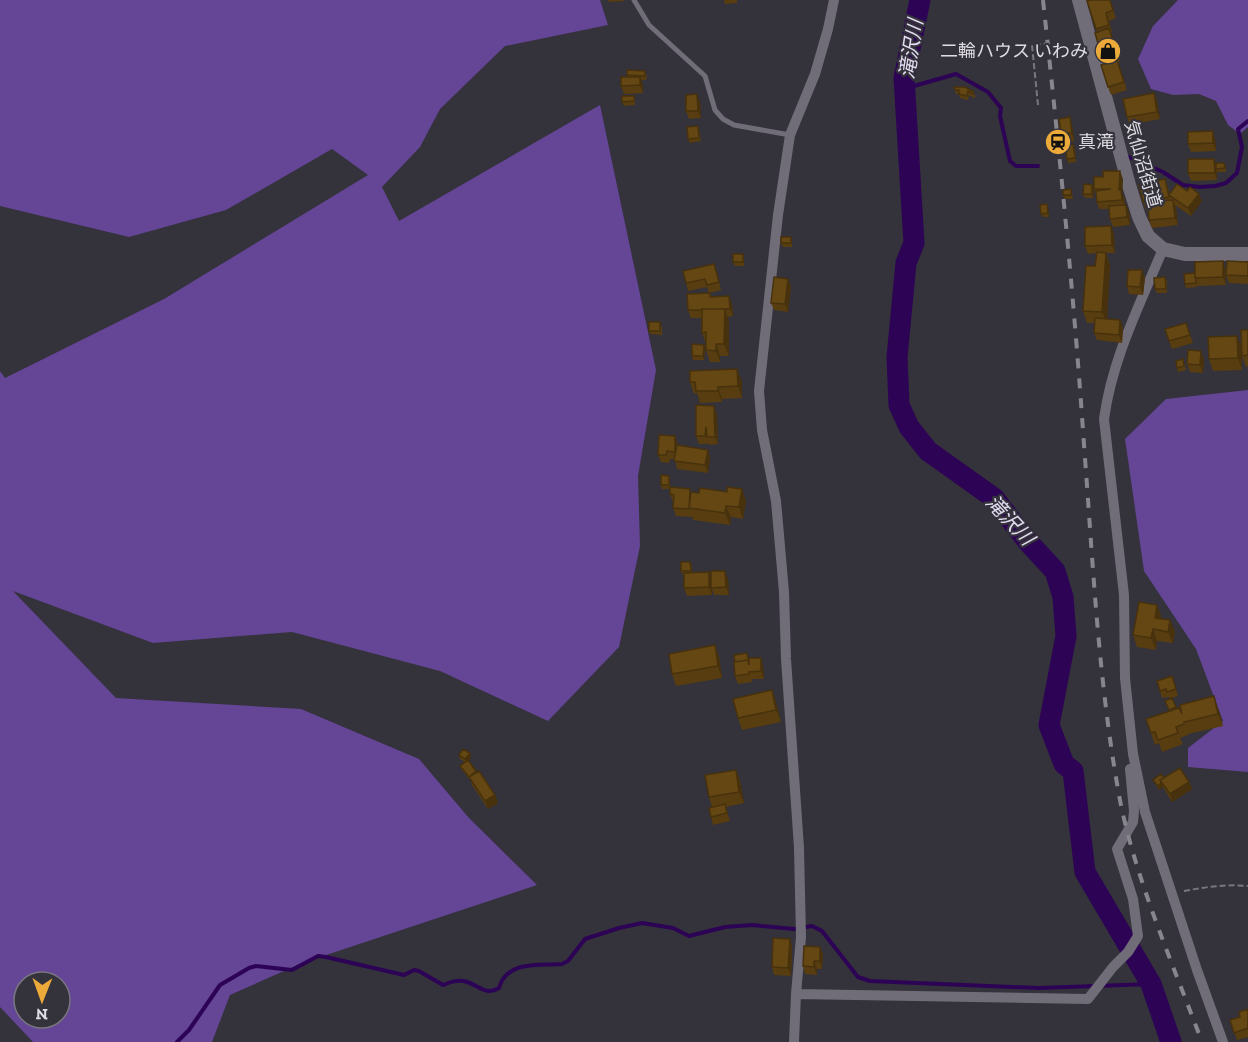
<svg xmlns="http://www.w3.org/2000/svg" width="1248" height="1042" viewBox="0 0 1248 1042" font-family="'Zilla Slab','Noto Sans JP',serif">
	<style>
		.forest { fill: #644596; fill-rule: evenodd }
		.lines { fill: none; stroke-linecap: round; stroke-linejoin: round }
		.stream { stroke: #2d0355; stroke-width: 4 }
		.river { stroke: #2d0355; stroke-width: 21 }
		.path { stroke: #78767e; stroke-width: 2; stroke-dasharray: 6 3; stroke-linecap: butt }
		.service { stroke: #706d78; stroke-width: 5 }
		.minor { stroke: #706d78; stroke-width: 10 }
		.tertiary { stroke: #706d78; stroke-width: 14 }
		.rail { stroke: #87858d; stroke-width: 4; stroke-dasharray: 10 10; stroke-linecap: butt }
		.wall { fill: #573d10 }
		.shaded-wall { fill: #47320d }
		.building { fill: #654713; stroke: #47320d; stroke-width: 1.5 }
		.labels { text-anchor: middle; stroke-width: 4.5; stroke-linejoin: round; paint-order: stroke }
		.poi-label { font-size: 18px; fill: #dfdde3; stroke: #34323b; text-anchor: end }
		.street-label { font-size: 18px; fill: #dfdde3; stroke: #34323b }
		.water-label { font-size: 20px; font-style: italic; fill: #e2dbf2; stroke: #34323b }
	</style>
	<rect width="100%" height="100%" fill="#34323b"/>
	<!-- forest -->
	<path class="forest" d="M 0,0 L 600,0 L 608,25 L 505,46 L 440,109 L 420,147 L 382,187 L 399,221 L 600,105 L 656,370 L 638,476 L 640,546 L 619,647 L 548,721 L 440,671 L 292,632 L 153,643 L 13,591 L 116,698 L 301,709 L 419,759 L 469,818 L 537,885 L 302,963 L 230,995 L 212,1042 L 33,1042 L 0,1007 L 0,371 L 5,378 L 164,299 L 368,175 L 332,149 L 226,210 L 129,237 L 0,206 ZM 24,982 L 60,982 L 60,1018 L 24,1018 Z
		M 1178,0 L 1248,0 L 1248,127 L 1240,134 L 1228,125 L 1216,101 L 1199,94 L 1173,95 L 1151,89 L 1138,59 L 1153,26 Z
		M 1248,390 L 1248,772 L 1188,767 L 1188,748 L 1223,721 L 1196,649 L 1144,571 L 1125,439 L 1166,399 Z"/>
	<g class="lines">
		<!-- stream -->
		<path class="stream" d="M 905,100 L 914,86 L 956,74 L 988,92 L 1001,108 L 1000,116 L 1010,161 L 1016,166 L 1038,166
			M 1129,157 L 1163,172 L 1183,185 L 1200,187 L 1215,186 L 1226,183 L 1237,173 L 1242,147 L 1238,129 L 1248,121
			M 177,1042 L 189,1030 L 220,985 L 249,968 L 256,966 L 292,970 L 318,956 L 326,957 L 404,975 L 414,970 L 419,971 L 443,985 C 451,982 458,979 467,982 C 480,986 486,996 499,988 C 507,960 539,966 562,964 L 568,961 L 585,939 L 619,928 L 642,923 L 673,928 L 689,936 L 725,927 L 752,925 L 794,929 L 812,926 L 822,931 L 858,977 L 870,981 L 1039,988 L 1151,984"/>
		<!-- river -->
		<path class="river" d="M 920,0 L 904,78 L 914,243 L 906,263 L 897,357 L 899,405 L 909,427 L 928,451 L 994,498 L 1029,543 L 1055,571 L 1063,597 L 1066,636 L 1049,725 L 1064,764 L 1073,771 L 1085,872 L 1151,984 L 1171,1042"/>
		<!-- path -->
		<path class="path" d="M 1038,105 L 1032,45 L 1052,43
			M 1184,891 C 1205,887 1226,884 1248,886"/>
		<!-- service -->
		<path class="service" d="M 634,0 L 649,25 L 705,76 L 715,110 L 723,119 L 734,125 L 790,135"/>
		<!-- minor -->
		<path class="minor" d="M 1163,249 C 1140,304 1112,359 1104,419 L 1124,595 L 1125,678 L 1133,754 L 1145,812 L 1197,970 L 1223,1042
			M 796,994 L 1088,999 L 1113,967 L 1128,952 L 1138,936 L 1133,899 L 1117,849 L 1133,822 L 1134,811 L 1130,769
			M 794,1042 L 796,994 L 801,937 L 799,848 L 786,659 L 784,592 L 776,501 L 762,430 L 759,391 L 778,215 L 790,135 L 815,74 L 828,29 L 834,0"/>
		<!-- tertiary -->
		<path class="tertiary" d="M 1079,0 L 1129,185 L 1139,217 L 1148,236 L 1163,249 L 1185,254 L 1248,254"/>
		<!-- rail -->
		<path class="rail" d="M 1043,0 C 1059,148 1074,297 1084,445 C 1093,562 1098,679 1119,795 C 1134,876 1173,964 1202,1042"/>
	</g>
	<!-- wall -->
	<path class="wall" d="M 608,0 L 624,0 L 624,1 L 609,2 Z
		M 724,0 L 737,0 L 737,3 L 725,4 Z
		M 1110,0 L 1116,18 L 1109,21 L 1112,32 L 1111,33 L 1120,61 L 1118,62 L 1127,90 L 1111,95 L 1108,87 L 1104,64 L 1102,58 L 1097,32 L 1087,1 Z
		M 627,75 L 647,75 L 646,80 L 641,80 L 643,85 L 643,93 L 624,94 L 621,86 L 628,77 Z
		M 965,87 L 976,96 L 974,98 L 969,95 L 968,100 L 960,98 L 959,94 L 956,94 L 955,90 Z
		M 1154,93 L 1157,101 L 1160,119 L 1130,125 L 1127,117 Z
		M 634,96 L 635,100 L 635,105 L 624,106 L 622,102 Z
		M 700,102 L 701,118 L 689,119 L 686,111 Z
		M 1070,117 L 1072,125 L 1074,141 L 1064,142 L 1061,134 Z
		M 699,129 L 701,141 L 690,143 L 688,139 Z
		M 1215,139 L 1216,151 L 1191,152 L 1188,144 Z
		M 1075,148 L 1076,162 L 1068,163 L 1067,159 Z
		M 1216,163 L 1224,163 L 1226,167 L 1226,172 L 1217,172 L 1217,180 L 1191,181 L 1188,173 Z
		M 1123,179 L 1122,193 L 1124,197 L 1125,205 L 1129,212 L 1130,225 L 1113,227 L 1110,219 L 1109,209 L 1099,209 L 1097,202 L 1096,193 L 1094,189 Z
		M 1165,179 L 1170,194 L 1202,201 L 1191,216 L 1175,205 L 1176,208 L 1178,225 L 1152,228 L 1149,220 L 1148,210 L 1146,210 L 1143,202 Z
		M 1094,189 L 1093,198 L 1085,198 L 1083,194 Z
		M 1072,193 L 1073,199 L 1065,199 L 1063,195 Z
		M 1047,204 L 1049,217 L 1043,217 L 1041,214 Z
		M 1111,226 L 1114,234 L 1115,253 L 1104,253 L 1106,253 L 1110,265 L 1107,319 L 1120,320 L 1123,328 L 1122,343 L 1097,340 L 1094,333 L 1095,323 L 1087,323 L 1083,311 L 1095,266 L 1097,253 L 1088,254 L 1085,246 Z
		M 792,241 L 792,247 L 783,247 L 781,243 Z
		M 743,254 L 744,258 L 744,266 L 735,266 L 733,262 Z
		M 1223,261 L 1225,269 L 1226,285 L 1198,286 L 1197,284 L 1197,287 L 1186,288 L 1185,284 L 1195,273 Z
		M 1248,262 L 1248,284 L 1229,283 L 1226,275 Z
		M 717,272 L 721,290 L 710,293 L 712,297 L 732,304 L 733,316 L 727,317 L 729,321 L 729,356 L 720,356 L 720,362 L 710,362 L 706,350 L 706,344 L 702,333 L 702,318 L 691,318 L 688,310 L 709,293 L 707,287 L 688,291 L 686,283 Z
		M 1165,277 L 1167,281 L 1167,293 L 1157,293 L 1155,289 Z
		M 1145,278 L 1143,295 L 1129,294 L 1127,286 Z
		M 788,279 L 791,287 L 788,312 L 774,310 L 771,303 Z
		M 1186,323 L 1193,343 L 1172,349 L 1169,341 Z
		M 662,326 L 662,335 L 650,334 L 649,331 Z
		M 1248,330 L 1248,367 L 1246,367 L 1242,356 L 1242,370 L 1213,371 L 1209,359 L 1241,348 Z
		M 705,349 L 704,360 L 693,360 L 692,356 Z
		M 1183,359 L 1186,370 L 1178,372 L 1177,368 Z
		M 1204,359 L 1203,373 L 1190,372 L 1187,364 Z
		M 742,381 L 742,398 L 722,399 L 722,402 L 700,403 L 697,393 L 694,394 L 690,382 Z
		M 717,414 L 718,444 L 709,445 L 708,442 L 708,444 L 699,444 L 696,436 Z
		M 678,444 L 678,446 L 708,450 L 710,458 L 708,473 L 677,469 L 675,459 L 670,459 L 669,463 L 661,462 L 658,455 Z
		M 670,480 L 670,489 L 662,489 L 661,485 Z
		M 692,492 L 746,501 L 743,519 L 731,517 L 730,525 L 693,520 L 692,516 L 692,517 L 676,516 L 673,508 L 673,502 L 670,494 Z
		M 690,562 L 692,566 L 692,573 L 709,572 L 711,578 L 728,579 L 729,595 L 714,595 L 712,589 L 712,595 L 687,596 L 684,588 L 684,575 L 683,575 L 681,571 Z
		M 1157,605 L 1161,616 L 1161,619 L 1170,620 L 1175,632 L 1173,643 L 1157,641 L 1156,650 L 1137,647 L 1133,635 Z
		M 715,645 L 719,657 L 722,678 L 676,686 L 672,674 Z
		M 749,657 L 749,660 L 763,665 L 764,679 L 752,679 L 752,682 L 738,684 L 735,676 Z
		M 1172,676 L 1178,696 L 1172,698 L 1176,708 L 1182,714 L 1218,708 L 1223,726 L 1188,734 L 1188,735 L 1180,738 L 1183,744 L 1162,752 L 1159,743 L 1155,745 L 1146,719 L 1169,711 L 1170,699 L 1169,697 L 1162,698 L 1157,681 Z
		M 772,690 L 776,702 L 781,722 L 742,730 L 738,718 Z
		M 459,755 L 471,757 L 468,761 L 495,795 L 498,803 L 488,809 L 472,785 L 471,781 L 462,770 L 460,766 L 465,762 L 460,759 Z
		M 736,770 L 740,781 L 744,803 L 726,807 L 730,821 L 713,825 L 711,817 L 712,807 L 709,797 Z
		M 1164,778 L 1189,782 L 1192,789 L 1172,802 L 1163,787 L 1159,790 L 1153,780 Z
		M 790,939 L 792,947 L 791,976 L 774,975 L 772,967 Z
		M 823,954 L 822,969 L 817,969 L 817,975 L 805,974 L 803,966 Z
		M 1248,1009 L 1248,1037 L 1237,1040 L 1230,1020 L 1240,1017 Z"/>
	<!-- shaded-wall -->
	<path class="shaded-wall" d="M 640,77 L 643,85 L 643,93 L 640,85 Z
		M 1154,93 L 1157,101 L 1160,119 L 1157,112 Z
		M 697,94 L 700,102 L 701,118 L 698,111 Z
		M 1070,117 L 1072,125 L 1074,141 L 1072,133 Z
		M 1213,131 L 1215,139 L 1216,151 L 1213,143 Z
		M 1214,159 L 1217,167 L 1216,169 L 1217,172 L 1217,180 L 1215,173 Z
		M 1120,171 L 1123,179 L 1122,193 L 1124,197 L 1125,207 L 1119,190 Z
		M 1092,185 L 1094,189 L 1093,198 L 1092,194 Z
		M 1199,194 L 1202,201 L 1191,216 L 1188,208 Z
		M 1173,200 L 1176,208 L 1178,225 L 1175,218 Z
		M 1126,205 L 1129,212 L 1130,225 L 1127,217 Z
		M 1111,226 L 1114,234 L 1115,253 L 1112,245 Z
		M 1106,253 L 1110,265 L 1107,324 L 1102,312 Z
		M 1223,261 L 1225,269 L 1226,285 L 1223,277 Z
		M 1142,270 L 1145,278 L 1143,295 L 1140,287 Z
		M 788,279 L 791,287 L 788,312 L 785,304 Z
		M 729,296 L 732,304 L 733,316 L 730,309 Z
		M 725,309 L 729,321 L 729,356 L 724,344 Z
		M 1120,320 L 1123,328 L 1122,343 L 1119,335 Z
		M 1237,336 L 1242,348 L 1242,370 L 1238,358 Z
		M 716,344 L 720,356 L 720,362 L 716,351 Z
		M 704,345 L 705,349 L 704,360 L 703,356 Z
		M 1201,351 L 1204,359 L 1203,373 L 1200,365 Z
		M 737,369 L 742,381 L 742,398 L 738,386 Z
		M 718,387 L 722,399 L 722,402 L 718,391 Z
		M 714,406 L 717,414 L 718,444 L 715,437 Z
		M 675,436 L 678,444 L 677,460 L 675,452 Z
		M 708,450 L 710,458 L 708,473 L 705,465 Z
		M 742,489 L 746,501 L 743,519 L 739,507 Z
		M 726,506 L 731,517 L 730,525 L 725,513 Z
		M 725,571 L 728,579 L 729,595 L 726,587 Z
		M 709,572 L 712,580 L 712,595 L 709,587 Z
		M 1157,605 L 1161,616 L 1159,629 L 1155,618 Z
		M 1170,620 L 1175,632 L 1173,643 L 1168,632 Z
		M 1153,629 L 1157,641 L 1156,650 L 1151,638 Z
		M 715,645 L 719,657 L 722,678 L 718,666 Z
		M 761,658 L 763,665 L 764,679 L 761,671 Z
		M 772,690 L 776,702 L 781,722 L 776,710 Z
		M 1214,696 L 1218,708 L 1223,726 L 1218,714 Z
		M 470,753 L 471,757 L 467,763 L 465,759 Z
		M 736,770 L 740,781 L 744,803 L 739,792 Z
		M 1189,782 L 1192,789 L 1172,802 L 1170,794 Z
		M 1161,783 L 1163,787 L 1159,790 L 1158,786 Z
		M 495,795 L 498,803 L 488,809 L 485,801 Z
		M 790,939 L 792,947 L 791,976 L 788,968 Z
		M 820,947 L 823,954 L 822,969 L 820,961 Z
		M 814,961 L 817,969 L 817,975 L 814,967 Z"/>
	<!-- building -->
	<path class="building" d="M 1090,0 L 1110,0 L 1113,10 L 1106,13 L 1109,25 L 1096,29 L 1087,1 Z
		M 1109,28 L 1117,54 L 1102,58 L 1095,33 Z
		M 1117,60 L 1124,82 L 1108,87 L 1101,65 Z
		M 627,70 L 645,71 L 645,76 L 627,75 Z
		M 621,77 L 640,77 L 640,85 L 621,86 Z
		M 954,87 L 965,87 L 974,92 L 973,94 L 968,91 L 967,96 L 959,94 L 959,90 L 955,90 Z
		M 1154,93 L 1157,112 L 1127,117 L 1123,99 Z
		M 697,94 L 698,111 L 686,111 L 686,95 Z
		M 622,96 L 634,96 L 634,101 L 622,102 Z
		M 1070,117 L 1072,133 L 1061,134 L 1059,119 Z
		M 698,126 L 699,138 L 688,139 L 687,127 Z
		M 1213,131 L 1213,143 L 1188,144 L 1188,132 Z
		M 1073,144 L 1075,158 L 1067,159 L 1065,145 Z
		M 1188,159 L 1214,159 L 1215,173 L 1188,173 Z
		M 1216,163 L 1224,163 L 1225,168 L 1216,169 Z
		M 1103,171 L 1120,171 L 1119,190 L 1121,190 L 1122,200 L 1097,202 L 1096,191 L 1111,189 L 1094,189 L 1094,177 L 1103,177 Z
		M 1165,179 L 1169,197 L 1143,202 L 1139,185 Z
		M 1084,184 L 1092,185 L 1092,194 L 1083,194 Z
		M 1177,184 L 1187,191 L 1190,187 L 1199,194 L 1188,208 L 1169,195 Z
		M 1071,189 L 1071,195 L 1063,195 L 1063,190 Z
		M 1173,200 L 1175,218 L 1149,220 L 1148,202 Z
		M 1047,204 L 1048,213 L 1041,214 L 1040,205 Z
		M 1126,205 L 1127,217 L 1110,219 L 1109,206 Z
		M 1111,226 L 1112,245 L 1085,246 L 1085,227 Z
		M 781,237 L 791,237 L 791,243 L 781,243 Z
		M 1097,252 L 1106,253 L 1102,312 L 1083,311 L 1086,266 L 1095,266 Z
		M 733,254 L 743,254 L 743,262 L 733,262 Z
		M 1223,261 L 1223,277 L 1195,278 L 1195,262 Z
		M 1227,261 L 1248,262 L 1248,276 L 1226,275 Z
		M 714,264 L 719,282 L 707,285 L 705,279 L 686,283 L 683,271 Z
		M 1128,270 L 1142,270 L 1140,287 L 1127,286 Z
		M 1195,273 L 1196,283 L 1185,284 L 1184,274 Z
		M 774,277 L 788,279 L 785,304 L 771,303 Z
		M 1165,277 L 1166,289 L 1155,289 L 1154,278 Z
		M 710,293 L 710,297 L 729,296 L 730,309 L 702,309 L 702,310 L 688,310 L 687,294 Z
		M 702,309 L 725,309 L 724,344 L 716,344 L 716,351 L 706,350 L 706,332 L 702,333 Z
		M 1095,318 L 1120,320 L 1119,335 L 1094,333 Z
		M 649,322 L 660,322 L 660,331 L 649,331 Z
		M 1186,323 L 1190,335 L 1169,341 L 1165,329 Z
		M 1241,330 L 1248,330 L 1248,355 L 1242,356 Z
		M 1237,336 L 1238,358 L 1209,359 L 1208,337 Z
		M 692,344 L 704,345 L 703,356 L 692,356 Z
		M 1188,350 L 1201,351 L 1200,365 L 1187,364 Z
		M 1183,359 L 1184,366 L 1177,368 L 1176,361 Z
		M 737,369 L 738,386 L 718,387 L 718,391 L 696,391 L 695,382 L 690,382 L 690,371 Z
		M 696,405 L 714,406 L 715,437 L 707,437 L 706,427 L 705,436 L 696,436 Z
		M 659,435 L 675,436 L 675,452 L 667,451 L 666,455 L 658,455 Z
		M 677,445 L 708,450 L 705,465 L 674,461 Z
		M 661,475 L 669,476 L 669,485 L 661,485 Z
		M 670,487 L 690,489 L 689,509 L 673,508 L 674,495 L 670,494 Z
		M 727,487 L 742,489 L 739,507 L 726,506 L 725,513 L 689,508 L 691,492 L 699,493 L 700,488 L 727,492 Z
		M 681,562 L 690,562 L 691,571 L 681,571 Z
		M 711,571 L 725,571 L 726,587 L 711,588 Z
		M 709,572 L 709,587 L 684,588 L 684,573 Z
		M 1139,602 L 1157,605 L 1155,618 L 1170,620 L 1168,632 L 1153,629 L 1151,638 L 1133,635 Z
		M 715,645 L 718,666 L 672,674 L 669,654 Z
		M 747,653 L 749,663 L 748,660 L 735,662 L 734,655 Z
		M 749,658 L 761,658 L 761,671 L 749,672 L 749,674 L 735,676 L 734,662 L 748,660 L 749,665 Z
		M 1172,676 L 1176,689 L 1167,692 L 1166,689 L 1160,691 L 1157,681 Z
		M 772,690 L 776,710 L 738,718 L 733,699 Z
		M 1214,696 L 1218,714 L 1184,722 L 1184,724 L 1176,727 L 1178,733 L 1158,740 L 1155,732 L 1151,733 L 1146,719 L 1179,708 L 1182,714 L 1180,705 Z
		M 1172,698 L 1176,707 L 1169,710 L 1165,701 Z
		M 463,749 L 470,753 L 465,759 L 459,755 Z
		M 468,760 L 476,771 L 469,777 L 460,766 Z
		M 1180,768 L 1189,782 L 1170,794 L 1160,780 Z
		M 736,770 L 739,792 L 709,797 L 705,775 Z
		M 479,771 L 495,795 L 485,801 L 469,777 Z
		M 1161,774 L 1164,778 L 1160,780 L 1161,783 L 1158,786 L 1153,780 Z
		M 725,804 L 727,813 L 711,817 L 709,808 Z
		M 773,938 L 790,939 L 788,968 L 772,967 Z
		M 804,946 L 820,947 L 820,961 L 814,961 L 814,967 L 803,966 Z
		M 1248,1009 L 1248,1028 L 1234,1033 L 1230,1020 L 1240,1017 L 1239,1012 Z"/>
	<!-- icons -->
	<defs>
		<g id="shop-disc" transform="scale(1.35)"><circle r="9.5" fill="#ebaa39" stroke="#34323b"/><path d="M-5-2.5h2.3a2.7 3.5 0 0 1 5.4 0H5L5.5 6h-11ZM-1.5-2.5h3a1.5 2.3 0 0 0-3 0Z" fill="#111"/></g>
		<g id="station-disc" transform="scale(1.35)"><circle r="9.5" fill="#ebaa39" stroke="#34323b"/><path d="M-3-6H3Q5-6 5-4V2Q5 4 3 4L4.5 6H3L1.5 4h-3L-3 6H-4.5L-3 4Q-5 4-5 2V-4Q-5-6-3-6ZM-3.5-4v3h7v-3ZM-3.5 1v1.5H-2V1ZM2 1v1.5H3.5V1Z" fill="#111"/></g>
	</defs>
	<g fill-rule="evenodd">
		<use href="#shop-disc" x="1108" y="51"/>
		<use href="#station-disc" x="1058" y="142"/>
	</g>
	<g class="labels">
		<!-- poi labels -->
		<g class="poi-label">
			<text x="1088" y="57">二輪ハウス いわみ</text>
			<text x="1078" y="148" text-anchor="start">真滝</text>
		</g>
		<!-- street labels -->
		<g class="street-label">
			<text transform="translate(1143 164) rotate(74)" y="6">気仙沼街道</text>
		</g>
		<!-- water labels -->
		<g class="water-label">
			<text transform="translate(911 49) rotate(-81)" y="7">滝沢川</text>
			<text transform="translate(1010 520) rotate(47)" y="7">滝沢川</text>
		</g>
	</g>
	<!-- north arrow -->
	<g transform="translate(42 1000) rotate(181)"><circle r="28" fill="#34323b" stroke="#78767e" stroke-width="1.5"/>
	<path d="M0-4.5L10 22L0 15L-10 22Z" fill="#ebaa39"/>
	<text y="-9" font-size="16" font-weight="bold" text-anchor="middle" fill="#dfdde3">N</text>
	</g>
</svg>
